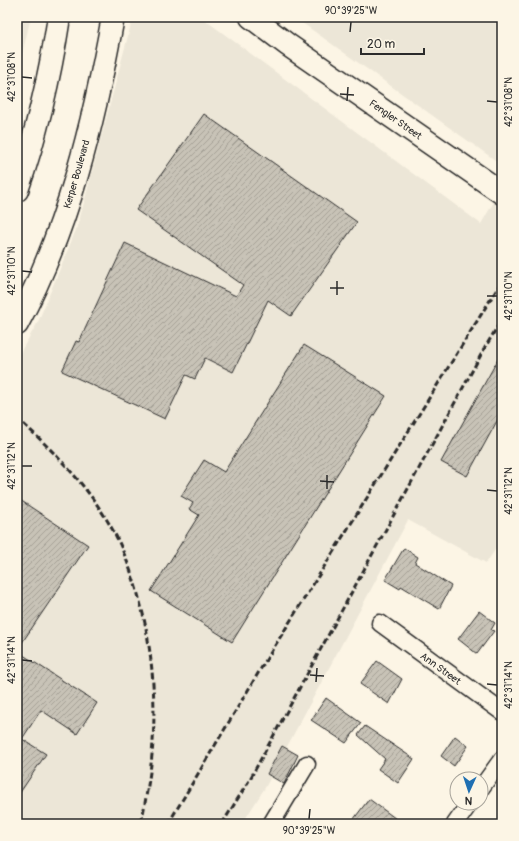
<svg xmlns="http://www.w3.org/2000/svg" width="519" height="841" viewBox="0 0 519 841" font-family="Pangolin,sans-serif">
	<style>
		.built { fill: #ece6d7 }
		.building { fill: url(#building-hatch); stroke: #2b2b2b }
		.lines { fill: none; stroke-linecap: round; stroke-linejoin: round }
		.street-casing { stroke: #2b2b2b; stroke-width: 19 }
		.secondary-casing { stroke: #2b2b2b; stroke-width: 25 }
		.street { stroke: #fcf5e5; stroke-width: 16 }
		.secondary { stroke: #fcf5e5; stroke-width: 22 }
		.rail { stroke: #2b2b2b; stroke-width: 3; stroke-dasharray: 6 3; stroke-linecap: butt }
		.ticks { fill: none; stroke: #2b2b2b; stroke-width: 1.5 }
		.labels { text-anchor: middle; stroke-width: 3; stroke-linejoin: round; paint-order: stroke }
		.street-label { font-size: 10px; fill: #2b2b2b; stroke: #fcf5e5 }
		.neatline { fill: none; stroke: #2b2b2b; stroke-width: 1.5 }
		.ticks-label { font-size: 10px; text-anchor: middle; fill: #2b2b2b }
	</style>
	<defs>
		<pattern id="building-hatch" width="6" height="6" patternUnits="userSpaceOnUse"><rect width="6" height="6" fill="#c8c3b7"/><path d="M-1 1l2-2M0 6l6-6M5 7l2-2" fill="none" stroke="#a39f95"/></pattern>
	</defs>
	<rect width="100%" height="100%" fill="#fcf5e5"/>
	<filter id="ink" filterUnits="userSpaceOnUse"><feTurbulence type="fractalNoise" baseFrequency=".025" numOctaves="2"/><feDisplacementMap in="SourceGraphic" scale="8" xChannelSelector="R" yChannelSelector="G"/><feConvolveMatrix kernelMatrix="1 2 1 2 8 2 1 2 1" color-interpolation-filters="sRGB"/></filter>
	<g filter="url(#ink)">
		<!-- built -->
		<path class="built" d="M 17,17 L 31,17 L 17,75 Z
			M 133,17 L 201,17 L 481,224 L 502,188 L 502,540 L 486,563 L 408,520 L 266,786 L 242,824 L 17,824 L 17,358 L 38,322 L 78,225 Z
			M 294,17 L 502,17 L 502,165 Z"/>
		<!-- building -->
		<path class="building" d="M 204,114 L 357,222 L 291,316 L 268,300 L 233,372 L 205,358 L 195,379 L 186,375 L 165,419 L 62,371 L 76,341 L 79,342 L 125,243 L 236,296 L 243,285 L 136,210 Z
			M 304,345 L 386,396 L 232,642 L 151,591 L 199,515 L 189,509 L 193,503 L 181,496 L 204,460 L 224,472 Z
			M 502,352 L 502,412 L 467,476 L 441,462 Z
			M 17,498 L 88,545 L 17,650 Z
			M 404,548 L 418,557 L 415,563 L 451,586 L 439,609 L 401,586 L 400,589 L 385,580 Z
			M 479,611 L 495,623 L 491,630 L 494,631 L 477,654 L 458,639 Z
			M 17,651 L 97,703 L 77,734 L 41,710 L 22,739 L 46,754 L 17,797 Z
			M 377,661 L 402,679 L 389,704 L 360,684 Z
			M 326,698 L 361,723 L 346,743 L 311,720 Z
			M 365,726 L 414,759 L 398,783 L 378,769 L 385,759 L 358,735 Z
			M 455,736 L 468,746 L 454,766 L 441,756 Z
			M 282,746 L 298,755 L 284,784 L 267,774 Z
			M 369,799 L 403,824 L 350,824 Z"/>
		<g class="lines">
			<!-- street casing -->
			<g class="street-casing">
				<path id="street" d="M 380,623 L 502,712
					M 481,788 L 502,759
					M 271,824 L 307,764
					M 455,824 L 470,803"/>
			</g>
			<!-- secondary casing -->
			<g class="secondary-casing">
				<path id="secondary" d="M 251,17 L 288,45 L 502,193
					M 17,190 C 37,133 50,76 59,17
					M 17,324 C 68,230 94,122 113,17"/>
			</g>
			<!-- street -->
			<use href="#street" class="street"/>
			<!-- secondary -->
			<use href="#secondary" class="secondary"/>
			<!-- rail -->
			<path class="rail" d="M 17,418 C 55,452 92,490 116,536 C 153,612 162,709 147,791 C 145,802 144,813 140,824
				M 168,824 L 266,660 L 502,281
				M 222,824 L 250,779 L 483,351 L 502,319"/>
		</g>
	</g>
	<!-- ticks -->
	<path class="ticks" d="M 350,32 L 351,22M 22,77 L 32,78M 340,94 L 354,95M 347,101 L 348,87M 487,101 L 497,102M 22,271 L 32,272M 330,288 L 344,288M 337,295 L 337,281M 487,296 L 497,296M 22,466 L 32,466M 320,481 L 334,482M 327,489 L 327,475M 487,490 L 497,491M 22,660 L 32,661M 310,675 L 324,676M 316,682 L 317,668M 487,684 L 497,685M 309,819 L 310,809"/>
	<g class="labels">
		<!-- street labels -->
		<g class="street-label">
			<text transform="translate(396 119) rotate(35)" y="4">Fengler Street</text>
			<text transform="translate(76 174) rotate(-74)" y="4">Kerper Boulevard</text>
			<text transform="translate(441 668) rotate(36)" y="4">Ann Street</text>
		</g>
	</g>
	<!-- margin -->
	<rect width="519" height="841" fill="none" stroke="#fcf5e5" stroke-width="44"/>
	<!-- north arrow -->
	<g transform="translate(469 791) rotate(183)"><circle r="19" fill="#fcf5e5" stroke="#a8a49b"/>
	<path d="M0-3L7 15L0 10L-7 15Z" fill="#1f6fb2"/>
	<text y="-6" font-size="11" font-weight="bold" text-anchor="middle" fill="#2b2b2b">N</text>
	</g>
	<!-- scale -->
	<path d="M361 48v6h63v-6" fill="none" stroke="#2b2b2b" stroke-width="2"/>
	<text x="367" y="48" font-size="12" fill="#2b2b2b" stroke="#fcf5e5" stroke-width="3" paint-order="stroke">20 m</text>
	<rect x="22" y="22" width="475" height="797" class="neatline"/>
	<g class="ticks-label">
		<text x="351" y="14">90°39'25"W</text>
		<text transform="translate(11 77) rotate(-90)" y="4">42°31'08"N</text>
		<text transform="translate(508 102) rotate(-90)" y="4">42°31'08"N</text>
		<text transform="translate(11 271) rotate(-90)" y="4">42°31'10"N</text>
		<text transform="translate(508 296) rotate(-90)" y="4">42°31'10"N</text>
		<text transform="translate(11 466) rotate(-90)" y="4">42°31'12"N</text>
		<text transform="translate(508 491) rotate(-90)" y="4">42°31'12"N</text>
		<text transform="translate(11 660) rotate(-90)" y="4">42°31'14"N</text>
		<text transform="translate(508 685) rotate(-90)" y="4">42°31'14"N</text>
		<text x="309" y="834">90°39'25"W</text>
	</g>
</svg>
